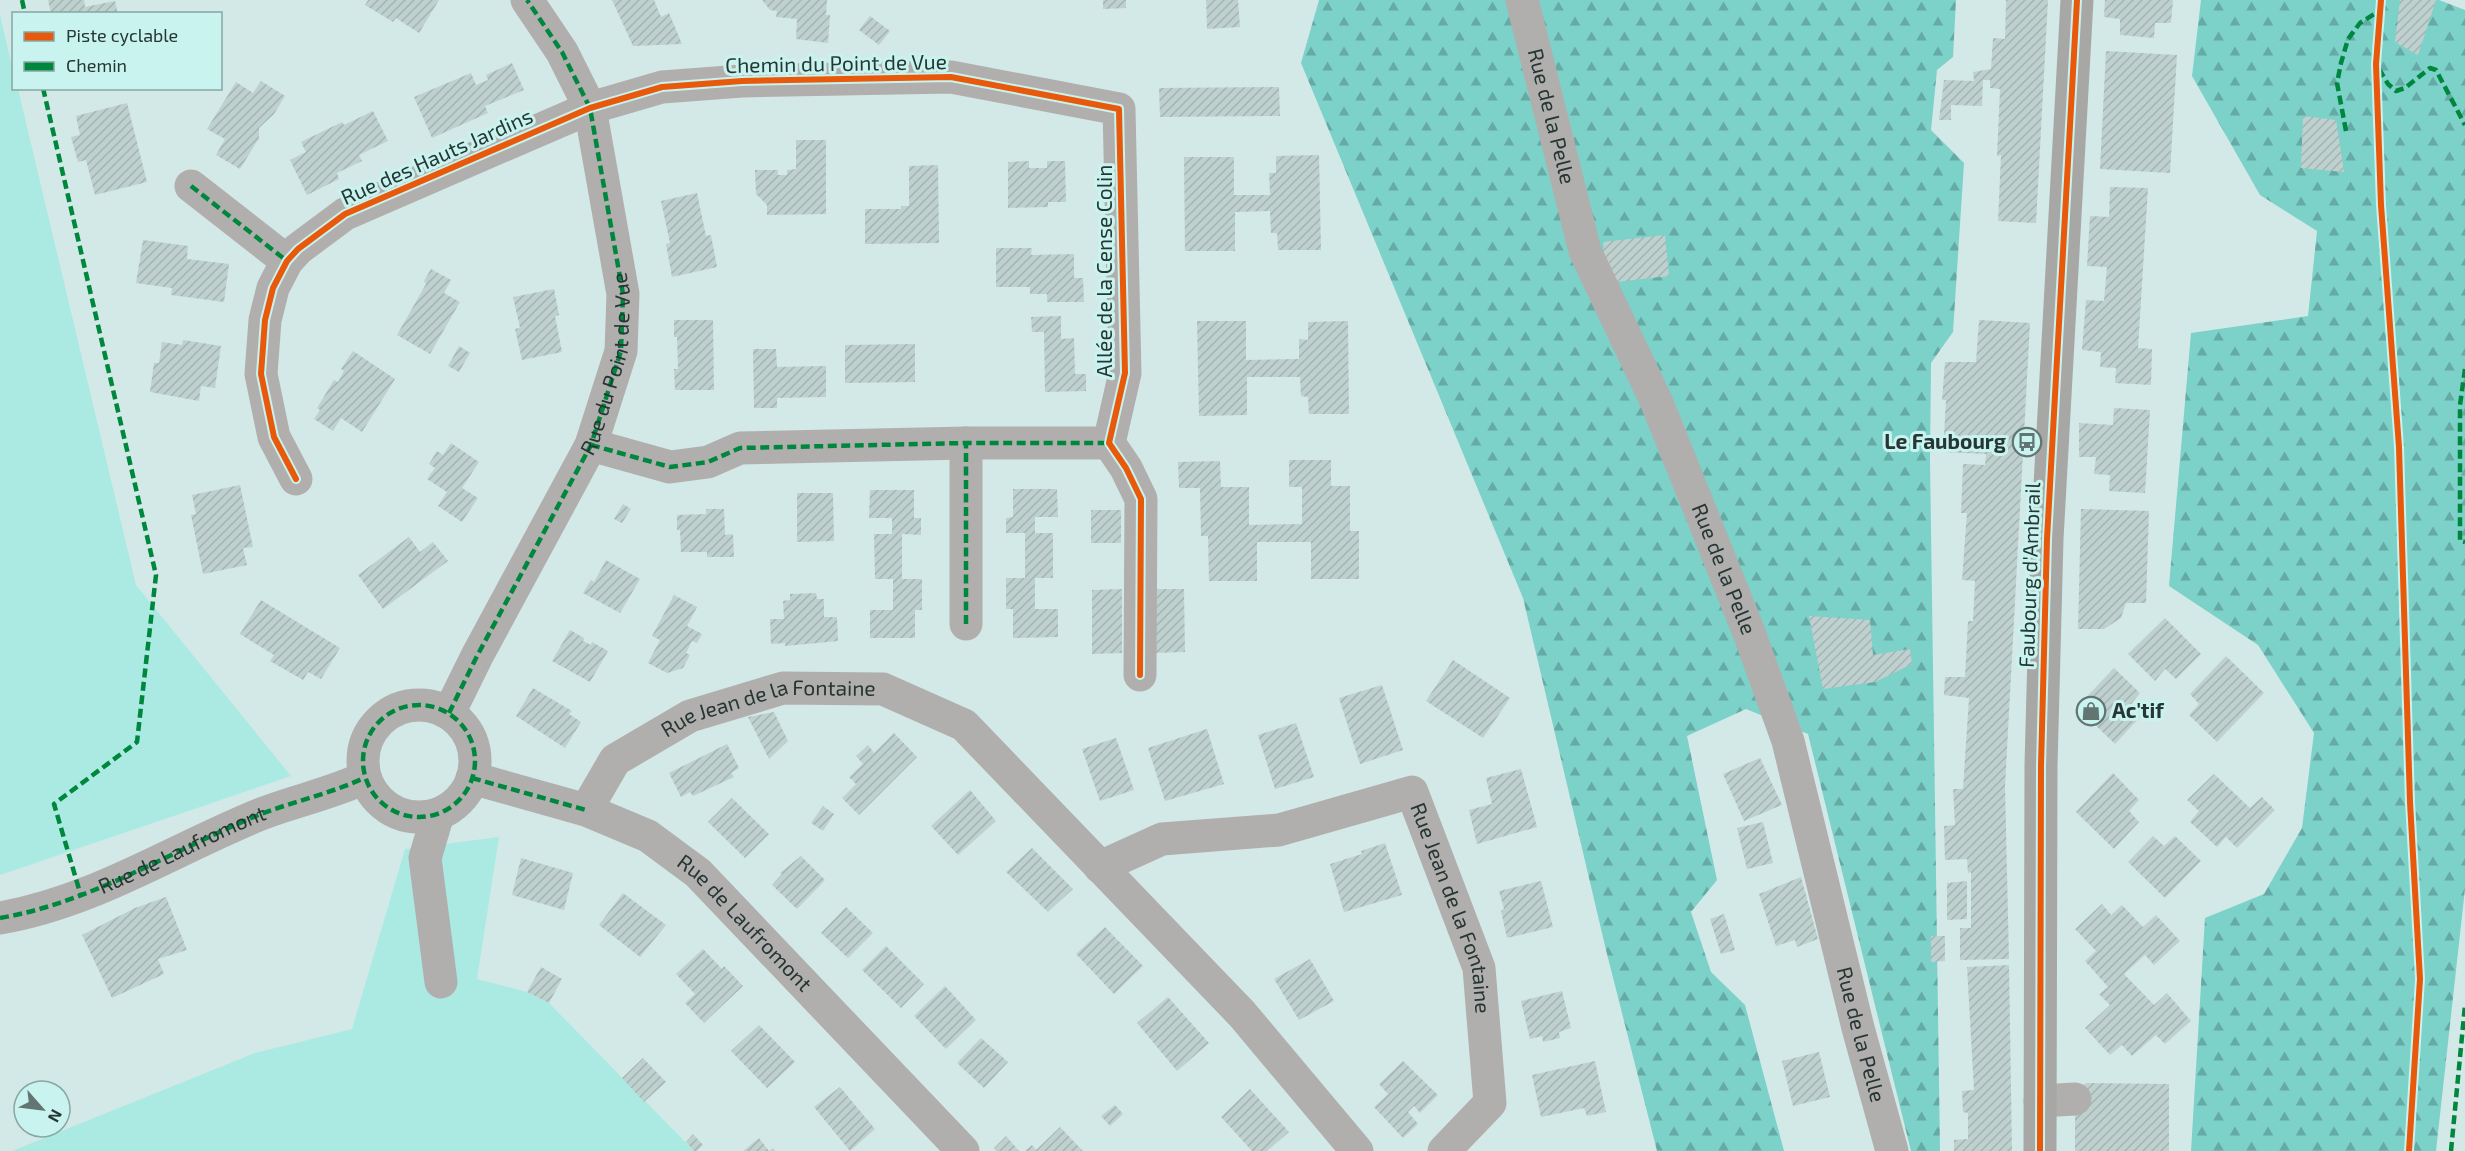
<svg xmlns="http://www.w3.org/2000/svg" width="2465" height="1151" viewBox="0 0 2465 1151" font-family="'Exo 2',sans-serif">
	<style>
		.green { fill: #aaeae3 }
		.forest { fill: url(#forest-firs) }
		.building { fill: url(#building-hatch) }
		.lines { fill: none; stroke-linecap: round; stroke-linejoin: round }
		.minor { stroke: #b1afae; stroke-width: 33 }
		.major { stroke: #a7a8a6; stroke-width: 33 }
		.quiet { stroke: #00873e; stroke-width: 4.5; stroke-dasharray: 9 4.5; stroke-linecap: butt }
		.cycleway-casing { stroke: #c9f3ee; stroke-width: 10 }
		.cycleway { stroke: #e8590c; stroke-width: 6 }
		.labels { text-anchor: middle; stroke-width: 6; stroke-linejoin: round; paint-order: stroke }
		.street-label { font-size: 21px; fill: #253634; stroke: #c9f3ee }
		.poi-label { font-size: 21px; font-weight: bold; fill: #253634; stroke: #c9f3ee; text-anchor: end }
	</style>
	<defs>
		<pattern id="forest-firs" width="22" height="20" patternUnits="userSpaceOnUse" patternTransform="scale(1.5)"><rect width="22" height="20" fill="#7cd1c9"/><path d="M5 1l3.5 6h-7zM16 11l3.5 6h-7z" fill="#65aaa4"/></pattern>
		<pattern id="building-hatch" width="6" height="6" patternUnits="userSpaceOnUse" patternTransform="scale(1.5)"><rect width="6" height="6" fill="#bfd1cf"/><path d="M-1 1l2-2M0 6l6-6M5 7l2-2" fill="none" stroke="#a4b4b2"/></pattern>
	</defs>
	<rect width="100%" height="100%" fill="#d3e9e7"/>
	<!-- green -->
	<path class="green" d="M 0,14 L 13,71 L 14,88 L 18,89 L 136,585 L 291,776 L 0,875 Z
		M 499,837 L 477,979 L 527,992 L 549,1003 L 694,1151 L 12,1151 L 255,1053 L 352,1029 L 405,849 Z"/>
	<!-- forest -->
	<path class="forest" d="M 1319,0 L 1956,0 L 1953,57 L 1937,70 L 1931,130 L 1964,163 L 1953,332 L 1931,363 L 1930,460 L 1940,1151 L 1911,1151 L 1808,734 L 1746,709 L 1687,736 L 1717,880 L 1691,912 L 1711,972 L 1745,1005 L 1784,1151 L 1657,1151 L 1606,950 L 1523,598 L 1301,63 Z
		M 2201,0 L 2439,0 L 2465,10 L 2465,889 L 2436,1151 L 2191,1151 L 2205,918 L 2264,894 L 2302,828 L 2314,733 L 2258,645 L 2169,586 L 2191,333 L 2308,316 L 2317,231 L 2260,195 L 2192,76 Z"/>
	<!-- building -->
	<path class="building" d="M 48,0 L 84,0 L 85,7 L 115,1 L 118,14 L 51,14 Z
		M 368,0 L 439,0 L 419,33 L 396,18 L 393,22 L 365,5 Z
		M 612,0 L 654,0 L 661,17 L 669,13 L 682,44 L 633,46 Z
		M 762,0 L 827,0 L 826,15 L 830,15 L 828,43 L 796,39 L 797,19 L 776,17 L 777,11 L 770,10 Z
		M 1103,0 L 1126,0 L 1126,8 L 1103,9 Z
		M 1206,0 L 1238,0 L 1240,27 L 1207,29 Z
		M 2006,0 L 2048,0 L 2036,223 L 1998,221 L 2001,155 L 1997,156 L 2000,89 L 1990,88 L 1990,80 L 1983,80 L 1982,106 L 1951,105 L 1951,120 L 1939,120 L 1944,80 L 1974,81 L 1973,72 L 1991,69 L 1993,38 L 2005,39 Z
		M 2105,0 L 2173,0 L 2171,23 L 2155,23 L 2154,38 L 2120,35 L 2120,19 L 2104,17 Z
		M 2400,0 L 2436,0 L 2418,55 L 2395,42 Z
		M 870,16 L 890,31 L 879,45 L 859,30 Z
		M 2106,51 L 2177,55 L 2170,173 L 2100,169 Z
		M 512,63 L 524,90 L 485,106 L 488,113 L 432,138 L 414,97 L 471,73 L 476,85 L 488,80 L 486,75 Z
		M 261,81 L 285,96 L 274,114 L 259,128 L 259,138 L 240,169 L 216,155 L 225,139 L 207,129 L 236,82 L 253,93 Z
		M 1279,87 L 1280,116 L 1160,117 L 1159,88 Z
		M 127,103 L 147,182 L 95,195 L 86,160 L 78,162 L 71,137 L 80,135 L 76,116 Z
		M 373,111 L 388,141 L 359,155 L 362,161 L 337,173 L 339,179 L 307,195 L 290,160 L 306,152 L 301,142 L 342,122 L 344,125 Z
		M 2303,116 L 2336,120 L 2344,172 L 2301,168 Z
		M 796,140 L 826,140 L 826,214 L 767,215 L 767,205 L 756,194 L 755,170 L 778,170 L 778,175 L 787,175 L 787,170 L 796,169 Z
		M 1319,155 L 1321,250 L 1278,250 L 1277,233 L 1271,233 L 1270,211 L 1235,212 L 1235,251 L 1185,251 L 1184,157 L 1234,157 L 1234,195 L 1270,195 L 1269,173 L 1276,173 L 1276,156 Z
		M 1029,161 L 1029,168 L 1047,168 L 1047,161 L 1065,161 L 1066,202 L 1048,202 L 1048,207 L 1008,208 L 1008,162 Z
		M 938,165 L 939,243 L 865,244 L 865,209 L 901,209 L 901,206 L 909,206 L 909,166 Z
		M 2110,187 L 2148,188 L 2138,348 L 2152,349 L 2151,385 L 2115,383 L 2116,368 L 2100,367 L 2101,352 L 2082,350 L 2086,300 L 2104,301 L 2107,267 L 2087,266 L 2090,216 L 2109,217 Z
		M 697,193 L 706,236 L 711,235 L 717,267 L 672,277 L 666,244 L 670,243 L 661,201 Z
		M 1665,235 L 1669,276 L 1607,283 L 1603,242 Z
		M 143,240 L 188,246 L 187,259 L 229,264 L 224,302 L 171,295 L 172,288 L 136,283 Z
		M 996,248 L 1032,248 L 1031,255 L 1074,254 L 1074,278 L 1083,278 L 1084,302 L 1047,302 L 1047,294 L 1030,294 L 1030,287 L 996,287 Z
		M 431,269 L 451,280 L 444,293 L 460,302 L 430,354 L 397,335 L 426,284 L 424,281 Z
		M 554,289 L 559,315 L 555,316 L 562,352 L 522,360 L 515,329 L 520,328 L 513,297 Z
		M 1061,316 L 1061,339 L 1074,338 L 1075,374 L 1086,374 L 1086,391 L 1045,392 L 1044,332 L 1032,332 L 1031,317 Z
		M 674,320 L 713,320 L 714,390 L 675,390 L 674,369 L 678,369 L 677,337 L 674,337 Z
		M 1979,320 L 2030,323 L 2005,787 L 2009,959 L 1960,960 L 1960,928 L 1971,928 L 1971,872 L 1968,873 L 1967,859 L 1945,860 L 1944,826 L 1955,825 L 1953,789 L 1963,789 L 1969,698 L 1944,695 L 1945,677 L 1965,677 L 1968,621 L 1973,621 L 1975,581 L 1962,580 L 1967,513 L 1961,513 L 1963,464 L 1985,465 L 1986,454 L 1943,452 L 1946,400 L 1942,400 L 1945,362 L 1976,362 Z
		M 1197,321 L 1246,321 L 1246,360 L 1299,359 L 1299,339 L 1308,340 L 1308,322 L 1348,321 L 1349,414 L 1309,414 L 1308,397 L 1301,396 L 1300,377 L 1247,377 L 1247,415 L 1199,416 Z
		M 183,340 L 221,346 L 215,388 L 201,386 L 199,401 L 150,392 L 154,363 L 159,363 L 162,342 L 182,345 Z
		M 915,344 L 915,382 L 845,383 L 845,345 Z
		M 459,346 L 470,353 L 459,372 L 448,366 Z
		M 753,349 L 776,349 L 777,367 L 826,366 L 826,397 L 777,398 L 777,408 L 754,408 Z
		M 353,351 L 395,379 L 362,432 L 341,418 L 333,431 L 314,419 L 320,410 L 317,408 L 334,380 L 338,382 L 344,371 L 341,369 Z
		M 2114,408 L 2150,410 L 2145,493 L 2109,491 L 2110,475 L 2094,474 L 2096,457 L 2079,457 L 2079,423 L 2113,425 Z
		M 451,443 L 479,462 L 462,488 L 478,498 L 462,522 L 438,506 L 447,492 L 427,479 L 435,468 L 429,464 L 437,451 L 443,455 Z
		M 1289,460 L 1331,460 L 1331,486 L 1350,486 L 1350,531 L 1359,531 L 1359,579 L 1311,579 L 1311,542 L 1257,542 L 1257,581 L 1209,581 L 1208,536 L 1201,536 L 1200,488 L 1179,488 L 1178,462 L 1220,461 L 1221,487 L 1249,487 L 1249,525 L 1302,524 L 1302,487 L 1289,487 Z
		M 240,485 L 253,547 L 243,548 L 247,565 L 203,574 L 191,515 L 196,514 L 192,495 Z
		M 1013,489 L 1057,489 L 1058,517 L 1035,517 L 1035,533 L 1053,533 L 1053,578 L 1035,578 L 1035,609 L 1058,609 L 1058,637 L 1013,638 L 1013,609 L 1006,609 L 1006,578 L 1025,578 L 1025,533 L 1006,533 L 1006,518 L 1013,517 Z
		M 870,490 L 914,490 L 914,518 L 921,518 L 921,535 L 902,534 L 902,579 L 922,579 L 922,610 L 915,610 L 915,638 L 870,638 L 870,610 L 893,610 L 893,579 L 875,579 L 874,534 L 892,534 L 892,518 L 869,518 Z
		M 797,493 L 833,493 L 834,541 L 797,542 Z
		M 623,504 L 631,509 L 622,523 L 614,519 Z
		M 706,509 L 724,509 L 725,535 L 733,534 L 734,557 L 707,557 L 707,552 L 681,552 L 680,530 L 677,530 L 677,515 L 706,514 Z
		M 2081,509 L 2149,511 L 2146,603 L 2126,603 L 2121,618 L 2104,629 L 2078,629 Z
		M 1091,510 L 1121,510 L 1121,543 L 1091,543 Z
		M 409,537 L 420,552 L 433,542 L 448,561 L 383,609 L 358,575 Z
		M 606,560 L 640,579 L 620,613 L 583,593 L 591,580 L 594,582 Z
		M 1122,589 L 1122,653 L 1092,654 L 1092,590 Z
		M 1154,589 L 1184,589 L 1185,652 L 1155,653 Z
		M 816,593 L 817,599 L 824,599 L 824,617 L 837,617 L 838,641 L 785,646 L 785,643 L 771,644 L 770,619 L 784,619 L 783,601 L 790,600 L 790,594 Z
		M 674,595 L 697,607 L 687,626 L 702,634 L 697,643 L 692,641 L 686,653 L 690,655 L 683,668 L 667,673 L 648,663 L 660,640 L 652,636 Z
		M 261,600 L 340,648 L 321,679 L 308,672 L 303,680 L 270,661 L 274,655 L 240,634 Z
		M 1809,616 L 1870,620 L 1873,655 L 1910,649 L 1912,664 L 1875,682 L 1823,689 Z
		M 2165,618 L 2201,654 L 2176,679 L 2165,669 L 2155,681 L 2128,654 Z
		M 570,630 L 584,638 L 583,641 L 591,645 L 592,642 L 608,651 L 590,682 L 552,661 Z
		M 2226,656 L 2264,693 L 2217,742 L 2189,715 L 2199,704 L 2190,694 Z
		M 1453,660 L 1510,698 L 1483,738 L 1426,701 Z
		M 2114,668 L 2140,693 L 2129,707 L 2140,717 L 2115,744 L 2077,707 Z
		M 1382,685 L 1403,750 L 1360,764 L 1339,698 Z
		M 533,688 L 572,711 L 569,714 L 581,722 L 565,748 L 516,716 Z
		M 774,712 L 788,741 L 769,759 L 748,717 Z
		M 1296,723 L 1314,777 L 1275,789 L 1258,735 Z
		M 1207,729 L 1224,784 L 1165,801 L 1148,748 Z
		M 894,733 L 917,757 L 859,815 L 842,798 L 856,784 L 849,777 L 863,764 L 856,756 L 868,745 L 874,753 Z
		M 1116,738 L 1134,790 L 1100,801 L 1082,749 Z
		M 727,744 L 739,768 L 731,773 L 734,777 L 693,796 L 690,792 L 681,797 L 669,773 Z
		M 1760,758 L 1782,805 L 1744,821 L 1723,774 Z
		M 1521,769 L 1537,827 L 1477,844 L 1469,810 L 1492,804 L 1486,778 Z
		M 2113,773 L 2139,800 L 2129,811 L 2139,822 L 2114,849 L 2076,812 Z
		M 2214,774 L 2250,808 L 2262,797 L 2275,810 L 2237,848 L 2226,837 L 2217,847 L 2190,822 L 2199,811 L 2187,800 Z
		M 970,790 L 996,821 L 958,855 L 931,826 Z
		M 732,798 L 769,834 L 745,858 L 708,822 Z
		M 823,806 L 834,814 L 823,831 L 811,823 Z
		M 1763,822 L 1773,863 L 1747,869 L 1737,828 Z
		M 2153,836 L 2164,846 L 2175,836 L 2201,861 L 2165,898 L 2128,862 Z
		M 1385,843 L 1402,895 L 1344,912 L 1330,864 L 1362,854 L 1361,851 Z
		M 1032,848 L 1073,889 L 1048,912 L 1006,872 Z
		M 801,856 L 825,880 L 797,909 L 772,885 L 782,874 L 780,873 Z
		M 521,858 L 573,873 L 564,910 L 512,895 Z
		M 1801,877 L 1818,939 L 1797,947 L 1795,940 L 1776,946 L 1759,894 Z
		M 1541,881 L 1553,927 L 1507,938 L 1501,911 L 1504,909 L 1499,891 Z
		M 1967,881 L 1967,919 L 1947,920 L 1947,883 Z
		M 623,893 L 666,925 L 640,957 L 599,925 Z
		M 166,897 L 187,950 L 158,959 L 164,974 L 112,998 L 82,935 L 135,908 Z
		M 2102,904 L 2111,915 L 2122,905 L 2143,927 L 2156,915 L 2180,941 L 2154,965 L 2145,955 L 2124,974 L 2154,1005 L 2167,993 L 2191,1021 L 2165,1044 L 2156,1035 L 2132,1056 L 2122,1045 L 2110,1055 L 2085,1028 L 2110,1005 L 2099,994 L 2108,987 L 2085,961 L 2096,951 L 2075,929 Z
		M 846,907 L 873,933 L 848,958 L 821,933 Z
		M 1724,914 L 1735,950 L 1721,954 L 1710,919 Z
		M 1105,927 L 1143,966 L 1114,994 L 1076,954 Z
		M 1931,936 L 1945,936 L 1945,961 L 1931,962 Z
		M 886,946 L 924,984 L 901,1008 L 862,970 Z
		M 703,949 L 722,969 L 724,966 L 743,986 L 704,1023 L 685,1003 L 695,994 L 676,974 Z
		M 1310,959 L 1334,1001 L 1299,1020 L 1274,979 Z
		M 2009,965 L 2012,1151 L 1954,1151 L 1954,1140 L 1968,1139 L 1968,1113 L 1963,1112 L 1962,1091 L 1974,1090 L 1967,967 Z
		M 541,967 L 562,979 L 549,1003 L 527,992 Z
		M 945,986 L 976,1020 L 946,1049 L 914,1016 Z
		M 1562,991 L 1571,1028 L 1559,1032 L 1560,1038 L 1543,1042 L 1542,1036 L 1530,1039 L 1521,1001 Z
		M 1168,997 L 1209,1043 L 1177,1071 L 1137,1023 Z
		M 759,1025 L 795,1062 L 767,1088 L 731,1051 Z
		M 981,1038 L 1008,1062 L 984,1088 L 957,1063 Z
		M 1819,1052 L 1830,1097 L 1793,1106 L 1782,1061 Z
		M 643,1058 L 666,1082 L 644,1102 L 622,1078 Z
		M 1403,1061 L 1438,1095 L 1420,1113 L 1414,1106 L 1408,1112 L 1418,1124 L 1403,1138 L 1374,1107 L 1388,1094 L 1379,1084 Z
		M 1595,1061 L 1606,1112 L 1587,1116 L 1584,1108 L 1541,1117 L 1532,1075 Z
		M 2087,1083 L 2169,1084 L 2169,1151 L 2075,1151 L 2075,1099 L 2078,1088 Z
		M 840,1087 L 875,1129 L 850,1151 L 814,1107 Z
		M 1250,1089 L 1289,1132 L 1267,1151 L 1252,1151 L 1221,1117 Z
		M 1115,1105 L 1123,1114 L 1110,1126 L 1101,1116 Z
		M 1060,1127 L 1083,1151 L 1025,1151 L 1032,1145 L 1036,1150 Z
		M 693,1134 L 703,1145 L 697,1151 L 694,1151 L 686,1142 Z
		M 1006,1136 L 1019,1151 L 996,1151 L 994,1148 Z
		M 759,1138 L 769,1151 L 773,1148 L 775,1151 L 743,1151 Z"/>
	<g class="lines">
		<!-- minor -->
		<g class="minor">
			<path id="s1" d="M 1522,0 L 1585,251 L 1657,403 L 1748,630 L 1788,741 L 1858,1028 L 1892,1151"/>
			<path d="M 191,186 L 287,261"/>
			<path d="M 591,445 L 670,467 L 708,462 L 740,448 L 966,443 L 1109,443"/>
			<path d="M 296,479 L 274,437 L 261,374 L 265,320 L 273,288 L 287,261 L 298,249 L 345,214 L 590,108 L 662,87 L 742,81 L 951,77 L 1119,109 L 1125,373 L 1109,443 L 1126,468 L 1141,499 L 1140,675"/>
			<path d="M 966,624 L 966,443"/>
			<circle cx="419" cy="761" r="56"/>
			<path d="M 449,713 L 477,656 L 591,445 L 621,351 L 623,294 L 590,108 L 562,52 L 527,0"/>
			<path id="s2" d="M 472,778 L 586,810 L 648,836 L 698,873 L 963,1151"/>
			<path id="s3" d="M 586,810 L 615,760 L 690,716 L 783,688 L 883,689 L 964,725 L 1242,1014 L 1357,1151"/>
			<path d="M 438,814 L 425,858 L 441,982"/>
			<path id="s4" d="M 1100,867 L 1162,839 L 1279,830 L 1412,792 L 1479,968 L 1490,1103 L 1444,1151"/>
			<path d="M 0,918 C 94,902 174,849 261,814 C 295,801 332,793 364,778"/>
			<path d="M 2040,1101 L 2075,1099"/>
		</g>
		<!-- major -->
		<path class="major" d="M 2040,1151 L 2041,766 L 2047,539 L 2077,0"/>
		<!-- quiet -->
		<g class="quiet">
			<path d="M 22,0 L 25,14"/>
			<path d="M 2379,69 L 2388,84 L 2396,91 L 2405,88 L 2430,68 L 2436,70 L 2465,125"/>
			<path d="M 43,88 L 156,575 L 137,742 L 54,804 L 81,896"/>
			<path d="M 2346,131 L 2337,83 L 2341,63 L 2348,39 L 2360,23 L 2379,11"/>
			<path d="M 191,186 L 287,261"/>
			<path d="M 2465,369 L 2460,405 L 2460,541 L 2465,542"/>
			<path d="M 591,445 L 670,467 L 708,462 L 740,448 L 966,443 L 1109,443"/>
			<path d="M 966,624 L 966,443"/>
			<circle cx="419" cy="761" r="56"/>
			<path id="s5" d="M 449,713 L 477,656 L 591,445 L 621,351 L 623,294 L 590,108 L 562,52 L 527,0"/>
			<path d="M 472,778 L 586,810"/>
			<path id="s6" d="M 0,918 C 94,902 174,849 261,814 C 295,801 332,793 364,778"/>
			<path d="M 2451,1151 L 2465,1005"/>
		</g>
		<!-- cycleway casing -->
		<g class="cycleway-casing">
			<path id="cycleway" d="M 2381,0 L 2376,64 L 2381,205 L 2399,447 L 2410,802 L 2420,979 L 2409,1151
				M 296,479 L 274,437 L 261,374 L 265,320 L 273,288 L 287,261 L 298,249 L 345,214 L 590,108 L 662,87 L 742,81 L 951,77 L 1119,109 L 1125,373 L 1109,443 L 1126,468 L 1141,499 L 1140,675
				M 2040,1151 L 2041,766 L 2047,539 L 2077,0"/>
		</g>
		<!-- cycleway -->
		<use href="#cycleway" class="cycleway"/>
	</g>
	<!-- icons -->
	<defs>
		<g id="bus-ring" transform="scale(1.5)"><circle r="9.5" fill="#c9f3ee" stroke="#627573" stroke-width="1.5"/><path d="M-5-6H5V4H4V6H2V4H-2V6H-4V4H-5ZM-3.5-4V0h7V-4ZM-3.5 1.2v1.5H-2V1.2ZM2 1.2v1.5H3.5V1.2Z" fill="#627573"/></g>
		<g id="shop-ring" transform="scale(1.5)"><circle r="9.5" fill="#c9f3ee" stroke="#627573" stroke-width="1.5"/><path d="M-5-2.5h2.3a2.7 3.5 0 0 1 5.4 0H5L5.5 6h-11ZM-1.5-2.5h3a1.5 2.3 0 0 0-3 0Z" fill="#627573"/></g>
	</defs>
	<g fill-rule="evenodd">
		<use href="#bus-ring" x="2027" y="442"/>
		<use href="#shop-ring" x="2091" y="711"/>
	</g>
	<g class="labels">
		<!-- street labels -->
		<g class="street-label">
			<text transform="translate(836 64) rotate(-1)" y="7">Chemin du Point de Vue</text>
			<text dy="7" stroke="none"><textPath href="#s1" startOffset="120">Rue de la Pelle</textPath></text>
			<text transform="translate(437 157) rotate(-24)" y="7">Rue des Hauts Jardins</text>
			<text transform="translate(1105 271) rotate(-90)" y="7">Allée de la Cense Colin</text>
			<text dy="7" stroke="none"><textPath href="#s5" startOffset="387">Rue du Point de Vue</textPath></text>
			<text dy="7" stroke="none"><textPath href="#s1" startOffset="606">Rue de la Pelle</textPath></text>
			<text transform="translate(2030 575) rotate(-88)" y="7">Faubourg d'Ambrail</text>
			<text dy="7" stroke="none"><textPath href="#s3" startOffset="224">Rue Jean de la Fontaine</textPath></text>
			<text dy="7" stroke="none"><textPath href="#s6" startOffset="195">Rue de Laufromont</textPath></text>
			<text dy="7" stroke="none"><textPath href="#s4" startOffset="447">Rue Jean de la Fontaine</textPath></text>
			<text dy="7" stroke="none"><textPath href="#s2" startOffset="316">Rue de Laufromont</textPath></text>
			<text dy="7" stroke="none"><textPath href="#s1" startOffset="1092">Rue de la Pelle</textPath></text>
		</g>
		<!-- poi labels -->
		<g class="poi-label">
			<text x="2006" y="449">Le Faubourg</text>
			<text x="2112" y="718" text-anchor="start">Ac'tif</text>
		</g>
	</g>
	<!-- legend -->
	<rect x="12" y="12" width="210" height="78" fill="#c9f3ee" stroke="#87a7a4" stroke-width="1.5"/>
	<rect x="24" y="32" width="30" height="9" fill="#e8590c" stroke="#87a7a4" stroke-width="1.5"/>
	<text x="66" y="42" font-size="18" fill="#253634">Piste cyclable</text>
	<rect x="24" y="62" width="30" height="9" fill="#00873e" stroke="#87a7a4" stroke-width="1.5"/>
	<text x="66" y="72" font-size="18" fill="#253634">Chemin</text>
	<!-- north arrow -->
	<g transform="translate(42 1109) rotate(118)"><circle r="28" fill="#c9f3ee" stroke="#87a7a4" stroke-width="1.5"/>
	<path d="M0-4.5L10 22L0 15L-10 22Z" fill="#627573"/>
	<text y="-9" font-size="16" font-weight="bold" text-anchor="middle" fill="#253634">N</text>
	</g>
</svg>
